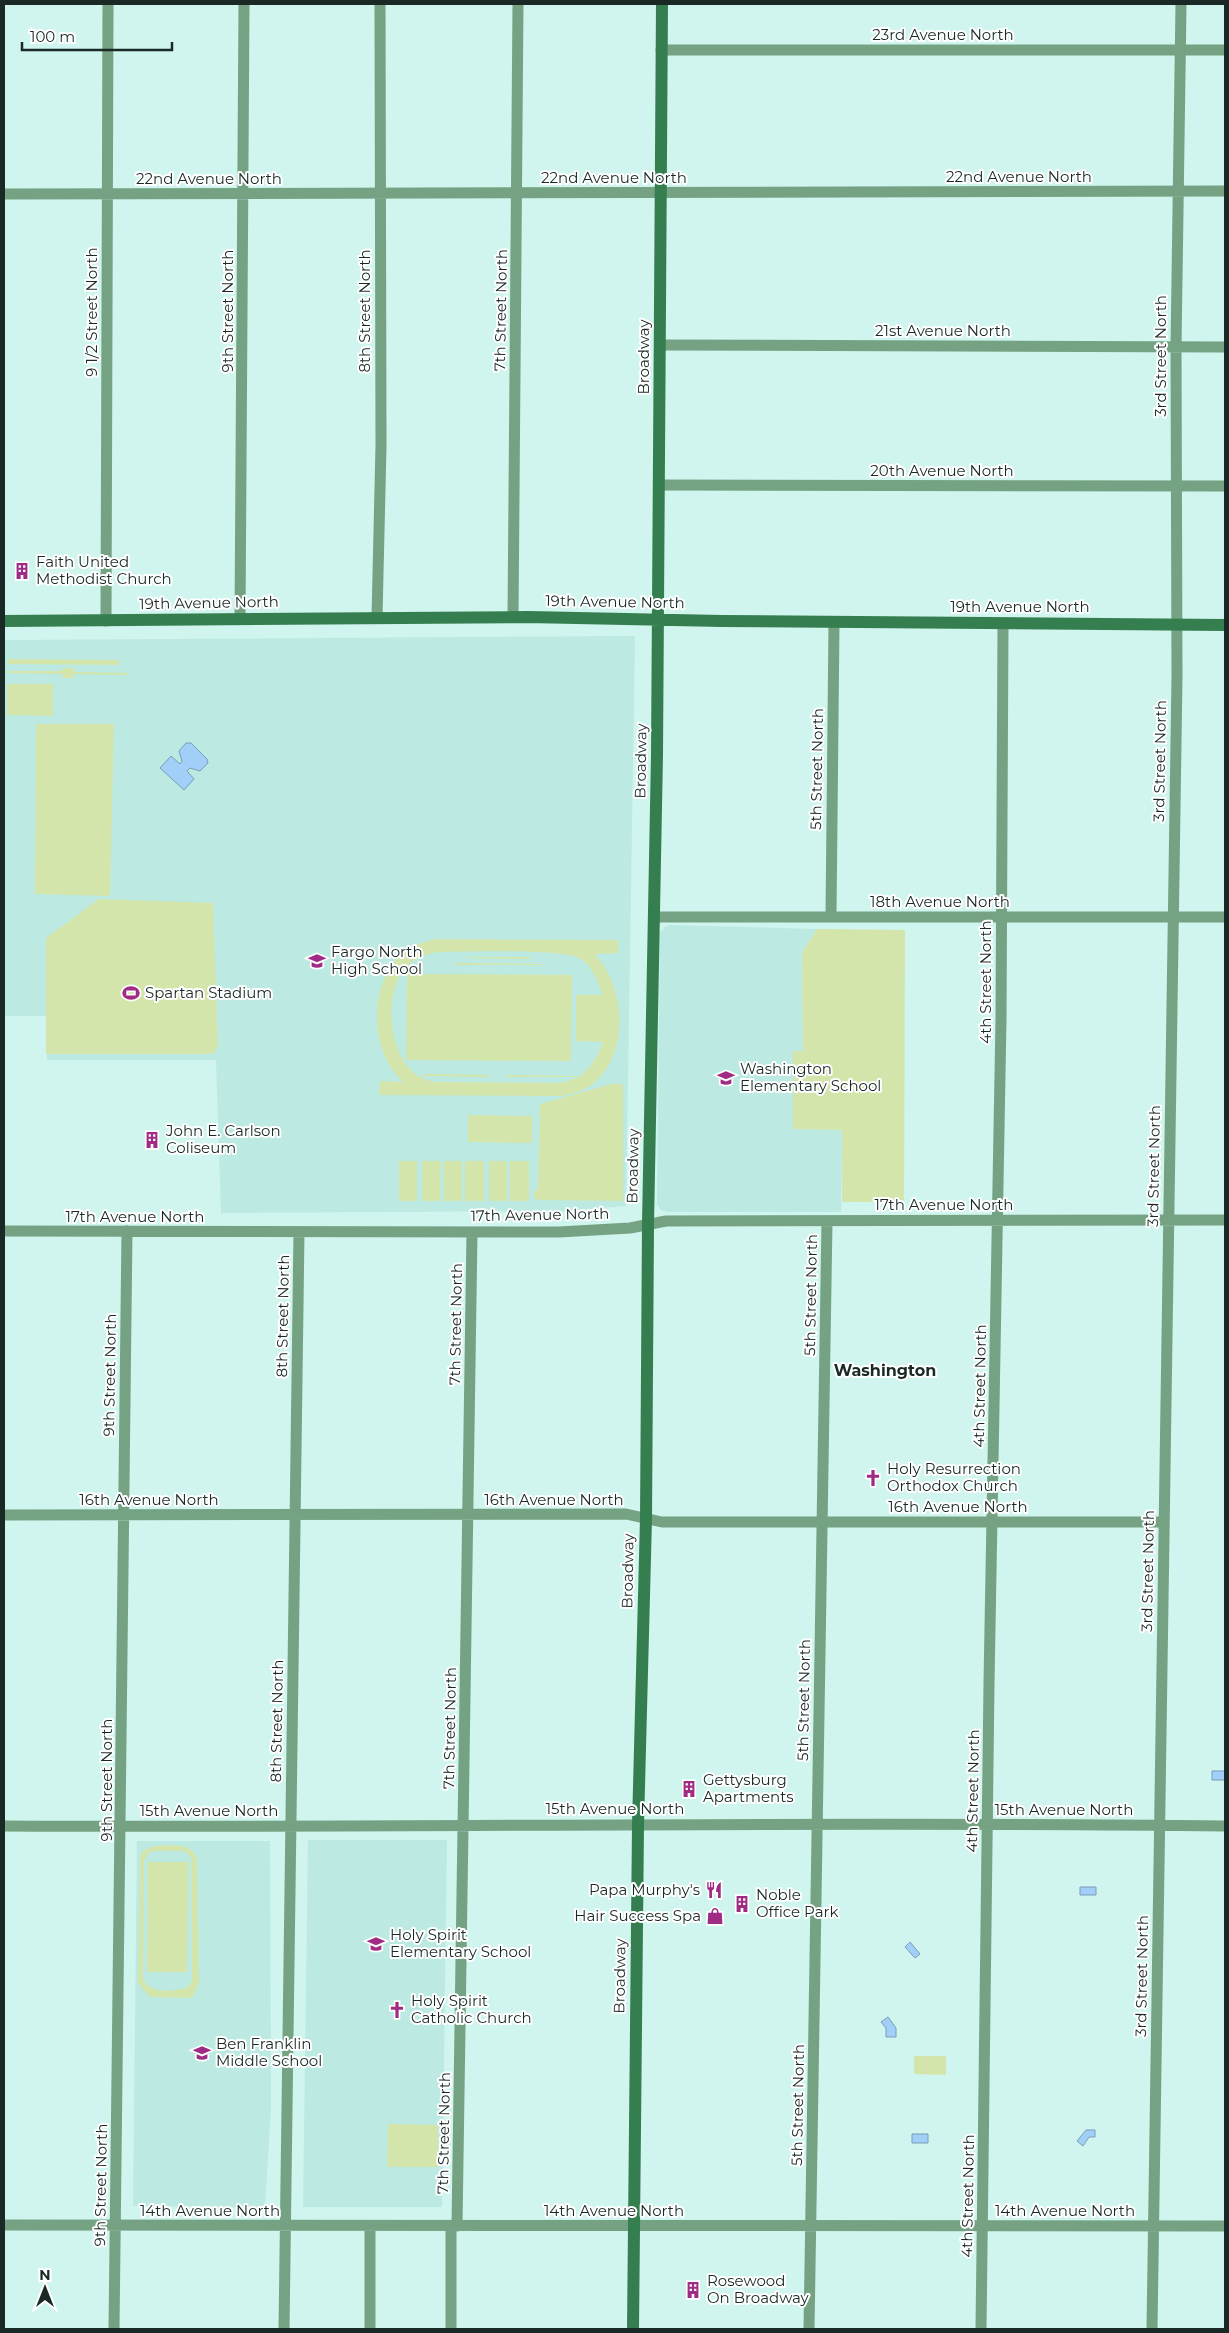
<svg xmlns="http://www.w3.org/2000/svg" width="1229" height="2333" viewBox="0 0 1229 2333" font-family="Montserrat,sans-serif">
	<style>
		.built { fill: #bceae2 }
		.green { fill: #d3e5ab; fill-rule: evenodd }
		.water { fill: #a1cff7; stroke: #789db8 }
		.lines { fill: none; stroke-linecap: round; stroke-linejoin: round }
		.street { stroke: #75a282; stroke-width: 11 }
		.secondary { stroke: #357e4f; stroke-width: 12 }
		.labels { text-anchor: middle; stroke-width: 4; stroke-linejoin: round; paint-order: stroke }
		.street-label { font-size: 15px; fill: #1a2826; stroke: #fff }
		.poi-label { font-size: 15px; fill: #1a2826; stroke: #fff; text-anchor: start }
		.neighbourhood-label { font-size: 16px; font-weight: bold; fill: #1a2826; stroke: #fff }
	</style>
	<rect width="100%" height="100%" fill="#d0f4ee"/>
	<!-- built -->
	<path class="built" d="M 635,636 L 626,1206 L 563,1211 L 221,1213 L 216,1060 L 47,1060 L 47,1016 L 4,1016 L 4,640 Z
		M 670,925 L 817,929 L 802,953 L 803,1051 L 793,1051 L 793,1129 L 842,1130 L 841,1212 L 668,1212 L 661,1210 L 657,1204 L 660,933 L 665,927 Z
		M 308,1840 L 447,1840 L 442,2207 L 303,2207 Z
		M 137,1841 L 270,1841 L 271,2108 L 265,2208 L 133,2206 Z"/>
	<!-- green -->
	<path class="green" d="M 8,659 L 119,660 L 119,665 L 8,664 Z
		M 63,668 L 74,668 L 74,672 L 129,673 L 129,675 L 74,674 L 74,678 L 63,678 L 62,674 L 7,673 L 7,671 L 62,671 Z
		M 7,684 L 53,684 L 53,716 L 7,715 Z
		M 36,724 L 114,724 L 110,896 L 35,894 Z
		M 99,899 L 213,903 L 218,1047 L 213,1054 L 46,1054 L 46,938 Z
		M 817,929 L 905,930 L 904,1202 L 842,1202 L 842,1130 L 793,1129 L 793,1051 L 803,1051 L 802,953 Z
		M 435,939 L 618,940 L 618,953 L 595,954 C 625,987 631,1052 593,1084 C 584,1091 572,1094 561,1096 L 379,1095 L 380,1081 L 403,1082 C 368,1051 368,979 406,950 C 415,944 425,942 435,939 ZM 438,952 C 465,952 563,948 581,959 C 593,967 598,982 603,995 L 576,995 L 576,1041 L 603,1042 C 595,1064 583,1081 557,1083 L 436,1082 C 427,1080 419,1078 412,1071 C 386,1047 382,979 416,959 C 423,955 431,953 438,952 Z
		M 467,957 L 530,957 L 530,959 L 467,958 Z
		M 456,963 L 542,964 L 542,965 L 456,965 Z
		M 407,974 L 572,975 L 571,1061 L 406,1060 Z
		M 423,1074 L 488,1075 L 488,1077 L 423,1076 Z
		M 507,1075 L 576,1076 L 576,1077 L 507,1077 Z
		M 611,1084 L 623,1084 L 623,1201 L 538,1200 L 534,1198 L 534,1192 L 538,1188 L 540,1104 Z
		M 468,1115 L 532,1116 L 532,1143 L 468,1142 Z
		M 399,1161 L 417,1161 L 417,1201 L 399,1201 Z
		M 422,1161 L 441,1161 L 440,1201 L 422,1201 Z
		M 444,1161 L 462,1161 L 462,1201 L 444,1201 Z
		M 465,1161 L 484,1161 L 484,1201 L 465,1201 Z
		M 489,1161 L 507,1161 L 507,1201 L 489,1201 Z
		M 510,1161 L 529,1161 L 529,1201 L 510,1201 Z
		M 153,1846 C 169,1846 188,1841 197,1857 L 199,1983 L 194,1995 L 189,1998 L 150,1997 L 138,1983 L 140,1858 L 142,1852 ZM 153,1851 L 185,1851 L 191,1857 L 192,1981 L 187,1988 C 172,1991 149,1995 143,1978 L 144,1862 L 148,1854 Z
		M 148,1862 L 188,1862 L 187,1972 L 147,1972 Z
		M 914,2056 L 946,2056 L 946,2075 L 914,2074 Z
		M 388,2124 L 438,2125 L 438,2167 L 387,2167 Z"/>
	<!-- water -->
	<path class="water" d="M 186,743 L 191,743 L 207,759 L 208,763 L 200,771 L 190,768 L 187,771 L 194,779 L 184,790 L 160,768 L 171,756 L 180,764 L 182,761 L 179,751 Z
		M 1212,1771 L 1225,1771 L 1225,1780 L 1212,1780 Z
		M 1080,1887 L 1096,1887 L 1096,1895 L 1080,1895 Z
		M 910,1942 L 920,1954 L 915,1958 L 905,1947 Z
		M 888,2017 L 896,2028 L 896,2037 L 886,2037 L 886,2028 L 881,2022 Z
		M 1086,2130 L 1095,2130 L 1095,2137 L 1089,2137 L 1083,2146 L 1077,2141 Z
		M 912,2134 L 928,2134 L 928,2143 L 912,2143 Z"/>
	<g class="lines">
		<!-- street -->
		<path class="street" d="M 661,50 L 1225,50
			M 4,194 L 1225,191
			M 660,345 L 1225,347
			M 659,485 L 1225,486
			M 377,617 L 381,446 L 380,4
			M 513,617 L 518,4
			M 240,619 L 244,4
			M 106,621 L 108,4
			M 831,916 L 834,622
			M 655,917 L 1225,917
			M 4,1231 L 559,1232 L 630,1228 L 666,1221 L 1225,1220
			M 4,1515 L 626,1514 L 662,1522 L 1164,1522
			M 4,1826 C 411,1828 818,1821 1225,1826
			M 4,2225 L 1225,2226
			M 451,2226 L 451,2329
			M 457,2226 L 472,1232
			M 114,2329 L 127,1231
			M 284,2329 L 299,1232
			M 370,2329 L 370,2226
			M 809,2329 L 827,1221
			M 981,2329 L 989,1683 L 1001,1019 L 1003,624
			M 1152,2329 L 1177,676 L 1176,347 L 1181,4"/>
		<!-- secondary -->
		<path class="secondary" d="M 4,621 L 528,617 L 722,621 L 1225,625
			M 633,2329 L 638,1825 L 646,1519 L 648,1224 L 657,755 L 662,4"/>
	</g>
	<!-- icons -->
	<defs>
		<g id="building-bare" transform="scale(1.35)"><path d="M-4-6H4V6H1V3H-1V6H-4ZM-2.5-4.3h1.7v1.8h-1.7ZM.8-4.3h1.7v1.8H.8ZM-2.5-1h1.7V.8h-1.7ZM.8-1h1.7V.8H.8Z" fill="#a02b85" stroke="#fff" stroke-width="2.5" paint-order="stroke"/></g>
		<g id="school-bare" transform="scale(1.35)"><path d="M0-5L7-2L0 1L-7-2ZM-4 1L0 2.5L4 1V4Q0 6-4 4Z" fill="#a02b85" stroke="#fff" stroke-width="2.5" paint-order="stroke"/></g>
		<g id="stadium-bare" transform="scale(1.35)"><path d="M0-5a6.5 5 0 1 0 0 10a6.5 5 0 1 0 0-10ZM-3.5-1.8h7v3.6h-7Z" fill="#a02b85" stroke="#fff" stroke-width="2.5" paint-order="stroke"/></g>
		<g id="church-bare" transform="scale(1.35)"><path d="M-1.2-6h2.4v3.5h3.3v2.4h-3.3V6h-2.4V-.1h-3.3v-2.4h3.3Z" fill="#a02b85" stroke="#fff" stroke-width="2.5" paint-order="stroke"/></g>
		<g id="restaurant-bare" transform="scale(1.35)"><path d="M-5-6h1v4h1v-4h1v4h1v-4h1v5L-1.5 .5V6h-2V.5L-5-1ZM5-6V6H3V1.5H1.5Q1.5-4 5-6Z" fill="#a02b85" stroke="#fff" stroke-width="2.5" paint-order="stroke"/></g>
		<g id="shop-bare" transform="scale(1.35)"><path d="M-5-2.5h2.3a2.7 3.5 0 0 1 5.4 0H5L5.5 6h-11ZM-1.5-2.5h3a1.5 2.3 0 0 0-3 0Z" fill="#a02b85" stroke="#fff" stroke-width="2.5" paint-order="stroke"/></g>
	</defs>
	<g fill-rule="evenodd">
		<use href="#building-bare" x="22" y="571"/>
		<use href="#school-bare" x="317" y="961"/>
		<use href="#stadium-bare" x="131" y="993"/>
		<use href="#school-bare" x="726" y="1078"/>
		<use href="#building-bare" x="152" y="1140"/>
		<use href="#church-bare" x="873" y="1478"/>
		<use href="#building-bare" x="689" y="1789"/>
		<use href="#restaurant-bare" x="714" y="1890"/>
		<use href="#building-bare" x="742" y="1904"/>
		<use href="#shop-bare" x="715" y="1916"/>
		<use href="#school-bare" x="376" y="1944"/>
		<use href="#church-bare" x="397" y="2010"/>
		<use href="#school-bare" x="202" y="2053"/>
		<use href="#building-bare" x="693" y="2290"/>
	</g>
	<g class="labels">
		<!-- street labels -->
		<g class="street-label">
			<text x="943" y="40">23rd Avenue North</text>
			<text x="1019" y="182">22nd Avenue North</text>
			<text x="614" y="183">22nd Avenue North</text>
			<text x="209" y="184">22nd Avenue North</text>
			<text transform="translate(501 310) rotate(-89)" y="5">7th Street North</text>
			<text transform="translate(228 311) rotate(-90)" y="5">9th Street North</text>
			<text transform="translate(365 311) rotate(-90)" y="5">8th Street North</text>
			<text transform="translate(92 312) rotate(-90)" y="5">9 1/2 Street North</text>
			<text x="943" y="336">21st Avenue North</text>
			<text transform="translate(1161 356) rotate(-90)" y="5">3rd Street North</text>
			<text transform="translate(644 357) rotate(-90)" y="5">Broadway</text>
			<text x="942" y="476">20th Avenue North</text>
			<text transform="translate(615 602) rotate(1)" y="5">19th Avenue North</text>
			<text transform="translate(209 603) rotate(-1)" y="5">19th Avenue North</text>
			<text x="1020" y="612">19th Avenue North</text>
			<text transform="translate(641 761) rotate(-89)" y="5">Broadway</text>
			<text transform="translate(1160 761) rotate(-89)" y="5">3rd Street North</text>
			<text transform="translate(817 769) rotate(-89)" y="5">5th Street North</text>
			<text x="940" y="907">18th Avenue North</text>
			<text transform="translate(986 982) rotate(-90)" y="5">4th Street North</text>
			<text transform="translate(633 1166) rotate(-89)" y="5">Broadway</text>
			<text transform="translate(1154 1166) rotate(-89)" y="5">3rd Street North</text>
			<text x="944" y="1210">17th Avenue North</text>
			<text transform="translate(540 1215) rotate(-1)" y="5">17th Avenue North</text>
			<text x="135" y="1222">17th Avenue North</text>
			<text transform="translate(811 1295) rotate(-89)" y="5">5th Street North</text>
			<text transform="translate(283 1316) rotate(-89)" y="5">8th Street North</text>
			<text transform="translate(456 1324) rotate(-89)" y="5">7th Street North</text>
			<text transform="translate(110 1375) rotate(-89)" y="5">9th Street North</text>
			<text transform="translate(980 1386) rotate(-89)" y="5">4th Street North</text>
			<text x="149" y="1505">16th Avenue North</text>
			<text x="554" y="1505">16th Avenue North</text>
			<text x="958" y="1512">16th Avenue North</text>
			<text transform="translate(628 1571) rotate(-89)" y="5">Broadway</text>
			<text transform="translate(1148 1571) rotate(-89)" y="5">3rd Street North</text>
			<text transform="translate(804 1700) rotate(-89)" y="5">5th Street North</text>
			<text transform="translate(277 1721) rotate(-89)" y="5">8th Street North</text>
			<text transform="translate(450 1728) rotate(-89)" y="5">7th Street North</text>
			<text transform="translate(107 1780) rotate(-90)" y="5">9th Street North</text>
			<text transform="translate(973 1791) rotate(-89)" y="5">4th Street North</text>
			<text x="615" y="1814">15th Avenue North</text>
			<text x="1064" y="1815">15th Avenue North</text>
			<text x="209" y="1816">15th Avenue North</text>
			<text transform="translate(620 1976) rotate(-89)" y="5">Broadway</text>
			<text transform="translate(1142 1976) rotate(-89)" y="5">3rd Street North</text>
			<text transform="translate(798 2105) rotate(-89)" y="5">5th Street North</text>
			<text transform="translate(444 2133) rotate(-89)" y="5">7th Street North</text>
			<text transform="translate(101 2185) rotate(-89)" y="5">9th Street North</text>
			<text transform="translate(968 2196) rotate(-89)" y="5">4th Street North</text>
			<text x="210" y="2216">14th Avenue North</text>
			<text x="614" y="2216">14th Avenue North</text>
			<text x="1065" y="2216">14th Avenue North</text>
		</g>
		<!-- poi labels -->
		<g class="poi-label">
			<text x="36" y="567">Faith United<tspan x="36" dy="17">Methodist Church</tspan></text>
			<text x="331" y="957">Fargo North<tspan x="331" dy="17">High School</tspan></text>
			<text x="145" y="998">Spartan Stadium</text>
			<text x="740" y="1074">Washington<tspan x="740" dy="17">Elementary School</tspan></text>
			<text x="166" y="1136">John E. Carlson<tspan x="166" dy="17">Coliseum</tspan></text>
			<text x="887" y="1474">Holy Resurrection<tspan x="887" dy="17">Orthodox Church</tspan></text>
			<text x="703" y="1785">Gettysburg<tspan x="703" dy="17">Apartments</tspan></text>
			<text x="700" y="1895" text-anchor="end">Papa Murphy's</text>
			<text x="756" y="1900">Noble<tspan x="756" dy="17">Office Park</tspan></text>
			<text x="701" y="1921" text-anchor="end">Hair Success Spa</text>
			<text x="390" y="1940">Holy Spirit<tspan x="390" dy="17">Elementary School</tspan></text>
			<text x="411" y="2006">Holy Spirit<tspan x="411" dy="17">Catholic Church</tspan></text>
			<text x="216" y="2049">Ben Franklin<tspan x="216" dy="17">Middle School</tspan></text>
			<text x="707" y="2286">Rosewood<tspan x="707" dy="17">On Broadway</tspan></text>
		</g>
		<!-- neighbourhood labels -->
		<g class="neighbourhood-label">
			<text x="885" y="1376">Washington</text>
		</g>
	</g>
	<!-- border -->
	<rect width="1229" height="2333" fill="none" stroke="#1a2826" stroke-width="10"/>
	<!-- north arrow -->
	<g transform="translate(45 2288)" stroke="#ffffff" stroke-width="4" paint-order="stroke">
	<path d="M0-4L9 19L0 12L-9 19Z" fill="#1a2826"/>
	<text y="-8" font-size="14" font-weight="bold" text-anchor="middle" fill="#1a2826">N</text>
	</g>
	<!-- scale -->
	<path d="M22 42v8h150v-8" fill="none" stroke="#1a2826" stroke-width="2.5"/>
	<text x="30" y="42" font-size="15" fill="#1a2826" stroke="#ffffff" stroke-width="4" paint-order="stroke">100 m</text>
</svg>
